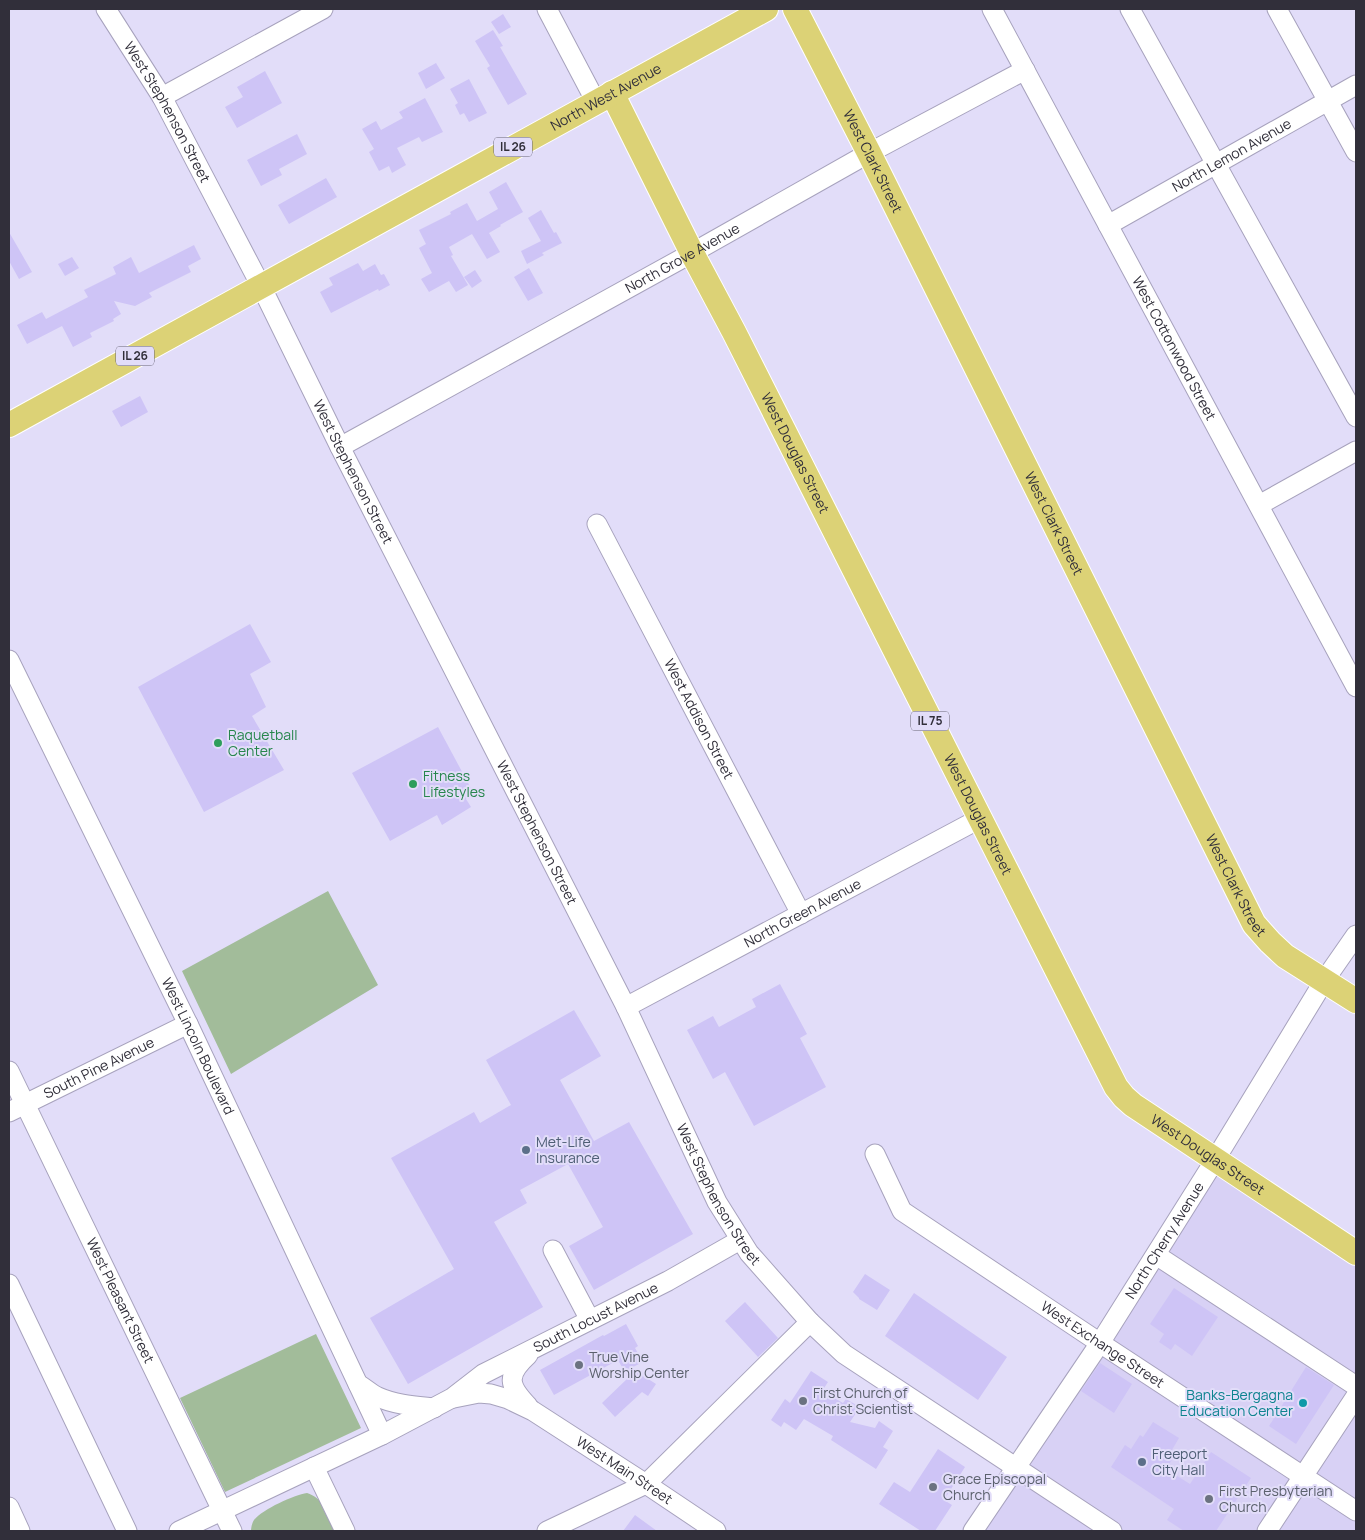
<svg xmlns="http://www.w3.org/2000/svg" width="1365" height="1540" viewBox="0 0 1365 1540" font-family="Manrope,sans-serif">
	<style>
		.built { fill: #d8d1f5 }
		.green { fill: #a2bc9a }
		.building { fill: #cec4f6 }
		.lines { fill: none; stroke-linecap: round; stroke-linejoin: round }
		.minor-casing { stroke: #a7a2bd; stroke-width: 21 }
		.major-casing { stroke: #fff; stroke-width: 26 }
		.minor { stroke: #fff; stroke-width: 19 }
		.major { stroke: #dcd276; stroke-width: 24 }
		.leisure-dot { fill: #2e9e5b; stroke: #e2ddf9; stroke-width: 2 }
		.service-dot { fill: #5c6f8a; stroke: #e2ddf9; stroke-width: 2 }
		.worship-dot { fill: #6b7280; stroke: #e2ddf9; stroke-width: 2 }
		.culture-dot { fill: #0f9aa8; stroke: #e2ddf9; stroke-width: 2 }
		.labels { text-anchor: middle; stroke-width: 4; stroke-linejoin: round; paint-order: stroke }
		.shield { fill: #e2ddf9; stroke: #666373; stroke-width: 1 }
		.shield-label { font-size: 12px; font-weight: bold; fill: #312f3a }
		.street-label { font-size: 14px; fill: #312f3a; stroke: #e2ddf9 }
		.leisure-label { font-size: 14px; fill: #27864d; stroke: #e2ddf9; text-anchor: start }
		.service-label { font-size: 14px; fill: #4e5e75; stroke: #e2ddf9; text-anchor: start }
		.worship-label { font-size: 14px; fill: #5b616d; stroke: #e2ddf9; text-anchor: start }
		.culture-label { font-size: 14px; fill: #0d838f; stroke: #e2ddf9; text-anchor: end }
	</style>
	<rect width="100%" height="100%" fill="#e2ddf9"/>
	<!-- built -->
	<path class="built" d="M 1215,1160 L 1356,1253 L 1356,1531 L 973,1531 Z"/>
	<!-- green -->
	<path class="green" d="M 328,891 L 378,985 L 231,1074 L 182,971 Z
		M 316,1334 L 361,1428 L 225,1492 L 180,1398 Z
		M 307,1493 C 324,1498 328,1516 335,1531 L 251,1531 C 251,1528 252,1523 254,1520 C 263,1509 294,1495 307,1493 Z"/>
	<!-- building -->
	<path class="building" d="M 503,14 L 511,27 L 499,34 L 491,22 Z
		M 493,30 L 503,46 L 500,47 L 527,94 L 508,105 L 487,68 L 490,66 L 475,41 Z
		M 436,63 L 445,78 L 426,89 L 418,73 Z
		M 265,71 L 282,103 L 237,128 L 225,107 L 243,97 L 237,87 Z
		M 469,79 L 487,113 L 469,122 L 464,113 L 460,115 L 455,105 L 458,103 L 450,89 Z
		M 425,98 L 443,132 L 422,142 L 419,137 L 397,148 L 406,165 L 392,173 L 389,166 L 379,171 L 369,152 L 374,149 L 362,129 L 376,121 L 381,130 L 403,118 L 399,112 Z
		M 297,134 L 307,154 L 279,169 L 282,175 L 261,186 L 247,160 Z
		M 326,178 L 337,197 L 289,224 L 278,205 Z
		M 506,182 L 523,212 L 500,225 L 501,226 L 489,233 L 500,252 L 487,259 L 472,234 L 449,247 L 453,255 L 451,256 L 468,285 L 456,292 L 449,281 L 429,292 L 421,279 L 432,273 L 419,248 L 426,244 L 419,230 L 451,214 L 450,212 L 467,203 L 477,221 L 498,209 L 489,192 Z
		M 541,210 L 554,233 L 556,232 L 562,243 L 542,253 L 544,255 L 527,264 L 521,251 L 541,241 L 528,218 Z
		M 9,232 L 32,272 L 19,279 L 9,261 Z
		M 194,245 L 201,259 L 188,266 L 191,272 L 149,293 L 152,297 L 135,306 L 114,301 L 121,314 L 113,319 L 114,321 L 90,333 L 92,337 L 73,347 L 62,326 L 27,344 L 17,325 L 42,312 L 46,319 L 88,297 L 84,290 L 116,274 L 113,267 L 131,257 L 139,273 Z
		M 72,257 L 79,268 L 65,276 L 58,264 Z
		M 358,263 L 363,271 L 375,264 L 381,275 L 384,274 L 390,285 L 379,291 L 378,289 L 331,313 L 320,292 L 333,285 L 329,278 Z
		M 529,268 L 543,293 L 528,301 L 514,277 Z
		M 475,270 L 482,281 L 472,288 L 464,277 Z
		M 140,396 L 148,412 L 121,427 L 112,411 Z
		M 250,624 L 271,662 L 250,674 L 266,707 L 252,716 L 284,770 L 204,812 L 138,687 Z
		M 438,727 L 474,794 L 466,799 L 471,807 L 442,825 L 437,815 L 390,841 L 352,773 Z
		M 780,984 L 807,1034 L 800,1038 L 826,1087 L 754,1126 L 725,1072 L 713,1079 L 687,1030 L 713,1016 L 719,1027 L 756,1007 L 752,999 Z
		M 574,1010 L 601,1056 L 560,1080 L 594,1141 L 629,1122 L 693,1234 L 594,1290 L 569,1246 L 603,1227 L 568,1164 L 520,1190 L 527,1203 L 494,1222 L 543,1307 L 408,1384 L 370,1318 L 454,1269 L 391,1158 L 474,1112 L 480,1123 L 511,1105 L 486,1060 Z
		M 865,1274 L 890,1290 L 877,1310 L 859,1299 L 859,1298 L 853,1292 Z
		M 1174,1288 L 1218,1317 L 1192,1356 L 1175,1344 L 1171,1350 L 1159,1342 L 1164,1334 L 1150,1324 Z
		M 914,1293 L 1007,1357 L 978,1400 L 885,1336 Z
		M 745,1302 L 778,1338 L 758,1357 L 725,1321 Z
		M 626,1324 L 638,1346 L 635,1348 L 643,1362 L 631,1368 L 656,1384 L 648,1396 L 642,1392 L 615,1417 L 602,1403 L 628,1378 L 618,1360 L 554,1395 L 540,1370 L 603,1335 L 604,1336 Z
		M 1100,1363 L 1132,1384 L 1114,1413 L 1081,1391 Z
		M 1306,1367 L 1334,1385 L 1296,1444 L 1269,1426 Z
		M 811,1371 L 828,1382 L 822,1391 L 843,1403 L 846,1399 L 860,1407 L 850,1422 L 875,1428 L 879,1421 L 893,1431 L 883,1447 L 888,1450 L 876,1469 L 831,1440 L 833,1436 L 804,1419 L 796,1430 L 784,1422 L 781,1427 L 771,1420 L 785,1399 L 790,1403 Z
		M 1153,1422 L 1179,1438 L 1169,1455 L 1173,1458 L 1166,1469 L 1190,1484 L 1211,1452 L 1251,1478 L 1216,1531 L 1184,1531 L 1167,1520 L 1174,1509 L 1111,1467 L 1125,1445 L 1131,1449 L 1140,1435 L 1143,1437 Z
		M 938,1449 L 965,1467 L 944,1500 L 952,1505 L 935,1531 L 921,1531 L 879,1504 L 894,1482 L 910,1492 Z
		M 635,1515 L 657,1531 L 623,1531 Z"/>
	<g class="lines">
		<!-- minor casing -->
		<g class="minor-casing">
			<g id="minor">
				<path id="s1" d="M 106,9 L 162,97 L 261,286 L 340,447 L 626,1007 L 717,1202 L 749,1253 L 810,1322 L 844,1354 L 1112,1531"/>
				<path d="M 547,9 L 596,102"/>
				<path id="s2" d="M 992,9 L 1356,687"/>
				<path d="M 1130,9 L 1356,417"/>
				<path d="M 1277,9 L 1356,152"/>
				<path d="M 162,97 L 323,9"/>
				<path id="s3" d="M 1108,225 L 1356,85"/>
				<path id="s4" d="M 340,447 L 692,253 L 869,153 L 1025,70"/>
				<path d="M 1259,505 L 1356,451"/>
				<path id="s5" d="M 597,524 L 801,914"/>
				<path id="s6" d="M 9,660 L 188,1024 L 382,1435"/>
				<path id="s7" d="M 626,1007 L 979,819"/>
				<path id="s8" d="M 9,1071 L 232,1531"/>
				<path id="s9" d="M 9,1112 L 188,1024"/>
				<path id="s10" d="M 875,1154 L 902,1211 L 1100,1343 L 1356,1511"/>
				<path d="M 553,1250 L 590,1320"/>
				<path d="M 1156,1255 L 1356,1386"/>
				<path d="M 9,1284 L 127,1531"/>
				<path d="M 528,1355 C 505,1376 509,1386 528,1406"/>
				<path d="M 358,1384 C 365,1388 371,1394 378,1397 C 396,1405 415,1406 434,1408"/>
				<path id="s11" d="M 454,1398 L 479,1393 L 491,1394 L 508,1399 L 533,1411 L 646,1484 L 716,1531"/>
				<path d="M 314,1467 L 345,1531"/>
				<path d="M 9,1507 L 20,1531"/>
				<path id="s12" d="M 179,1531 L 382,1435 L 452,1398 L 483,1374 L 668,1281 L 740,1240"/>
				<path d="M 547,1531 L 646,1484 L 810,1322"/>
				<path id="s13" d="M 973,1531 L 1100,1343 L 1215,1160 L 1324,981 L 1356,935"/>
				<path d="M 1267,1531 L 1356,1396"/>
			</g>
		</g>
		<!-- major casing -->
		<g class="major-casing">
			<g id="major">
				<path id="s14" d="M 795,9 L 869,153 L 1254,924 L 1270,942 L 1285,956 L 1356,1001"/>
				<path id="s15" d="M 612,93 L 692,253 L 734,332 L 1116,1087 L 1124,1097 L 1133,1105 L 1356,1253"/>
				<path id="s16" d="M 9,425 L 766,9"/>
			</g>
		</g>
		<!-- minor -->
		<use href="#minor" class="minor"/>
		<!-- major -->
		<use href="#major" class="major"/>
	</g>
	<!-- markers -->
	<g class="leisure-dot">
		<circle cx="218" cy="743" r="5"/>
		<circle cx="413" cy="784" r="5"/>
	</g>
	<g class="service-dot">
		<circle cx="526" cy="1150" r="5"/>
		<circle cx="1142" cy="1462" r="5"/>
	</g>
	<g class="worship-dot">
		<circle cx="579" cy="1365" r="5"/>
		<circle cx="803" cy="1401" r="5"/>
		<circle cx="933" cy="1487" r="5"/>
		<circle cx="1209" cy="1499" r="5"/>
	</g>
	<circle class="culture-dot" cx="1303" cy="1403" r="5"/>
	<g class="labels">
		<!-- shield labels -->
		<g class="shield">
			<rect x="494" y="137.5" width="38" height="19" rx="4"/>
			<rect x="116" y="346.5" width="38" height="19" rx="4"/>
			<rect x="911" y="711.5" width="38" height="19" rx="4"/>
		</g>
		<g class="shield-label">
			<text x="513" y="151">IL 26</text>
			<text x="135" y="360">IL 26</text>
			<text x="930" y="725">IL 75</text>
		</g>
		<!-- street labels -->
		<g class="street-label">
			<text dy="5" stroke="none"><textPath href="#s16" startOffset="681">North West Avenue</textPath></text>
			<text dy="5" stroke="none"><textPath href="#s1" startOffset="120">West Stephenson Street</textPath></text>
			<text dy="5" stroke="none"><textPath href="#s3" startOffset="142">North Lemon Avenue</textPath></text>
			<text dy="5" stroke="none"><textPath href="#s14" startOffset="171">West Clark Street</textPath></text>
			<text dy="5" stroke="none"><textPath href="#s4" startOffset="391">North Grove Avenue</textPath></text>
			<text dy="5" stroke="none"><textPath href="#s2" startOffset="385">West Cottonwood Street</textPath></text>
			<text dy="5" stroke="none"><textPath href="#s15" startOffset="404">West Douglas Street</textPath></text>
			<text dy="5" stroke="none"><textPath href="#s1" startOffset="525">West Stephenson Street</textPath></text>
			<text dy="5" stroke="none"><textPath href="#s14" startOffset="576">West Clark Street</textPath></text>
			<text dy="5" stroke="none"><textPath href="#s5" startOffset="220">West Addison Street</textPath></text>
			<text dy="5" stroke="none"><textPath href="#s15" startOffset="809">West Douglas Street</textPath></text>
			<text dy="5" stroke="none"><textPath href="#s1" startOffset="930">West Stephenson Street</textPath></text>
			<text dy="5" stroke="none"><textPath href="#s14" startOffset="981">West Clark Street</textPath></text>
			<text dy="5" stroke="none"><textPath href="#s7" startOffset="200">North Green Avenue</textPath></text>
			<text dy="5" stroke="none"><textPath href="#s6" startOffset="430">West Lincoln Boulevard</textPath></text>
			<text dy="5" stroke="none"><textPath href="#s9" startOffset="100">South Pine Avenue</textPath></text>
			<text dy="5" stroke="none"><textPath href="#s15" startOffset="1229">West Douglas Street</textPath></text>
			<text dy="5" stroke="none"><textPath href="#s1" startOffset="1335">West Stephenson Street</textPath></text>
			<text dy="5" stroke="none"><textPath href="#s13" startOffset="348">North Cherry Avenue</textPath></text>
			<text dy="5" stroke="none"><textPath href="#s8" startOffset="255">West Pleasant Street</textPath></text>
			<text dy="5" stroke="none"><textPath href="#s12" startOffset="469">South Locust Avenue</textPath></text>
			<text dy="5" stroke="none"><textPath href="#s10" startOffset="304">West Exchange Street</textPath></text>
			<text dy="5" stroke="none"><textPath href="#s11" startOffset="192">West Main Street</textPath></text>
		</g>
		<!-- leisure labels -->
		<g class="leisure-label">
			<text x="228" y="740">Raquetball<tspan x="228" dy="16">Center</tspan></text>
			<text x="423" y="781">Fitness<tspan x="423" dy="16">Lifestyles</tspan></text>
		</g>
		<!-- service labels -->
		<g class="service-label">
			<text x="536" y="1147">Met-Life<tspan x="536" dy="16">Insurance</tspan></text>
			<text x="1152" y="1459">Freeport<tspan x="1152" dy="16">City Hall</tspan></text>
		</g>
		<!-- worship labels -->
		<g class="worship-label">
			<text x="589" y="1362">True Vine<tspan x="589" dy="16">Worship Center</tspan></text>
			<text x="813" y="1398">First Church of<tspan x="813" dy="16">Christ Scientist</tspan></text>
			<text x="943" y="1484">Grace Episcopal<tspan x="943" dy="16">Church</tspan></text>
			<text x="1219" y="1496">First Presbyterian<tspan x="1219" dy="16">Church</tspan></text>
		</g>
		<!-- culture labels -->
		<g class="culture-label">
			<text x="1293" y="1400">Banks-Bergagna<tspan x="1293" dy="16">Education Center</tspan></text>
		</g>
	</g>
	<!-- border -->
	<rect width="1365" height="1540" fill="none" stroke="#312f3a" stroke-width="20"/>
</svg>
